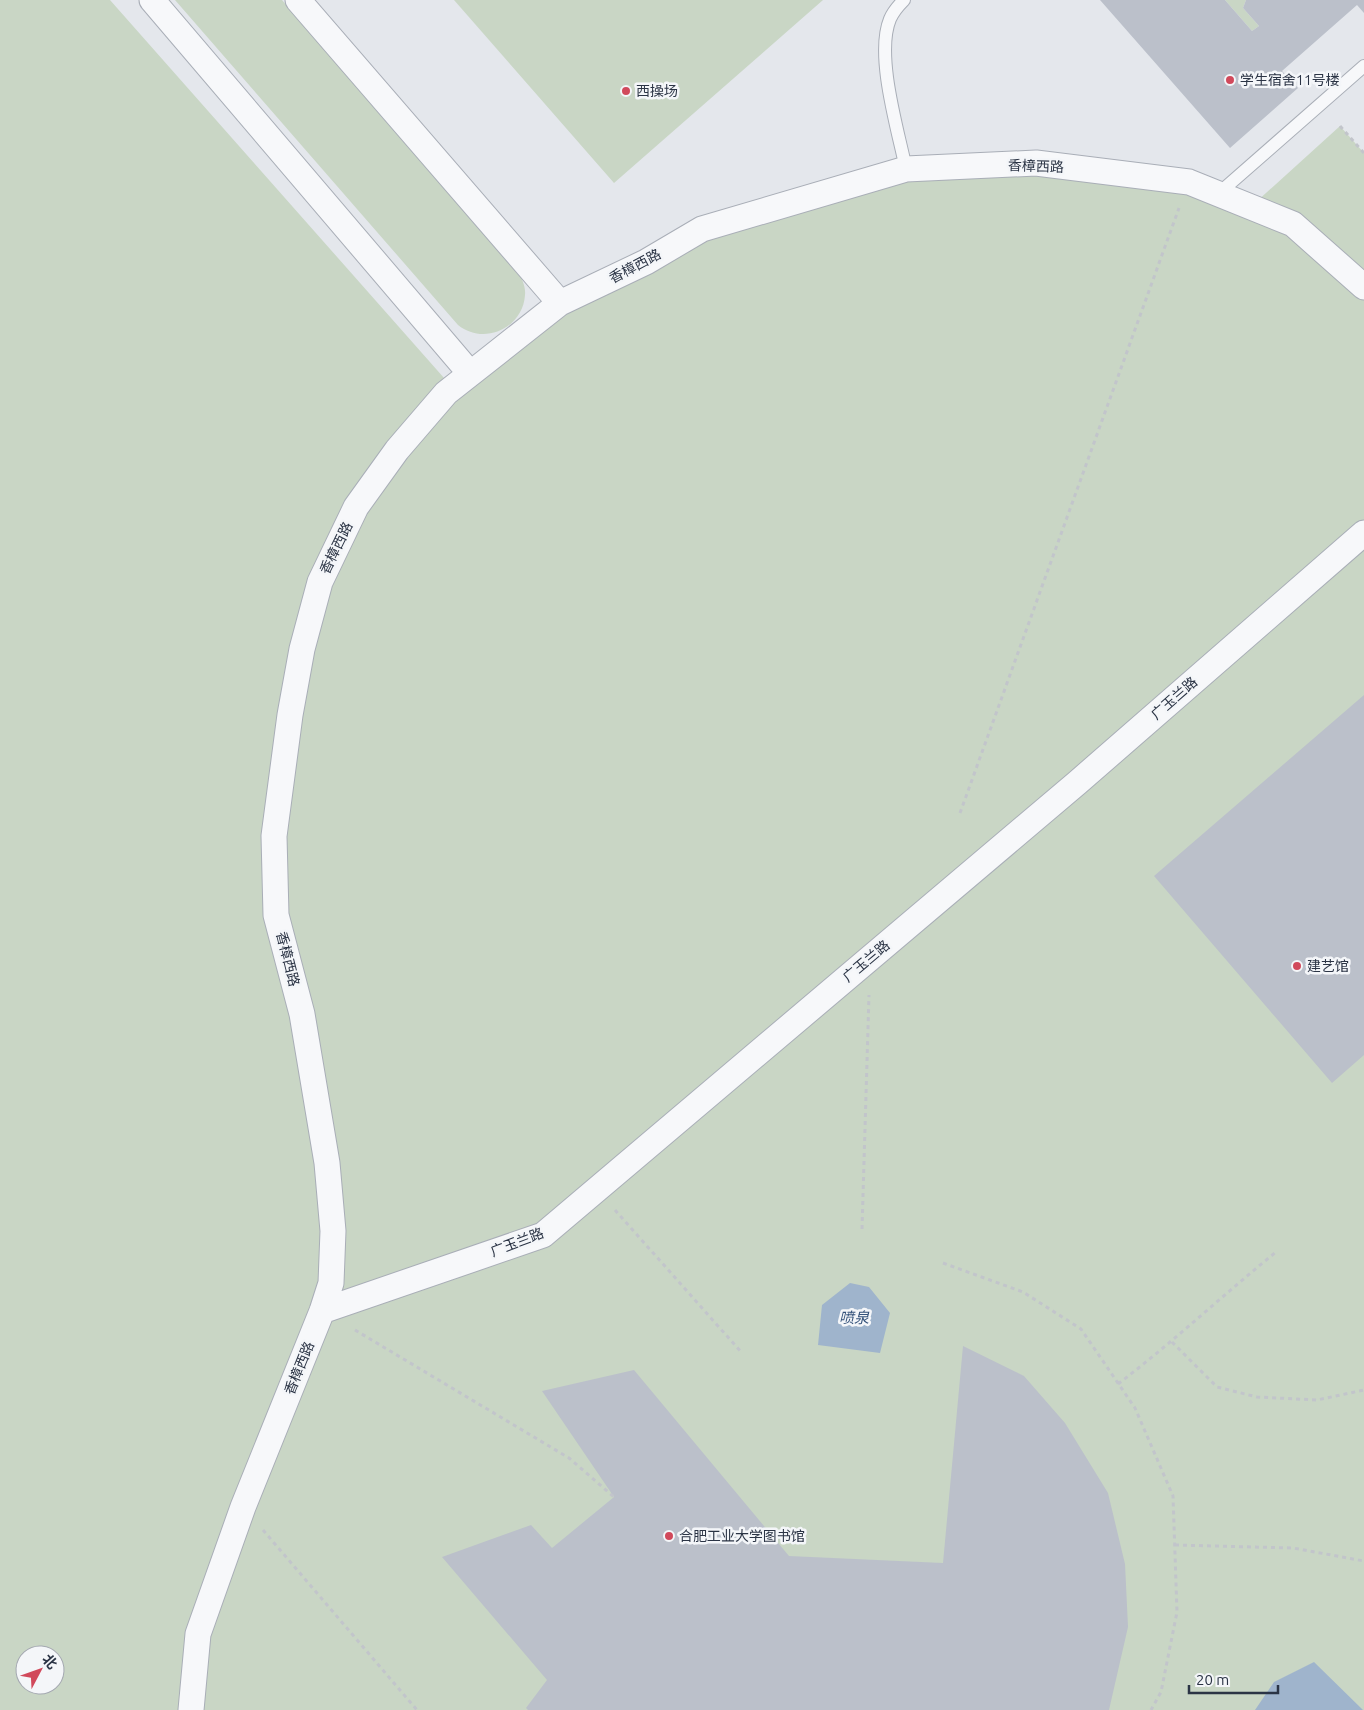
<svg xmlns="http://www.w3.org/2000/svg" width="1364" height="1710" viewBox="0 0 1364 1710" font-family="Ubuntu,'Noto Sans SC',sans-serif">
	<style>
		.green { fill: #c9d6c5; fill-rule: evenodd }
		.water { fill: #9fb4cc }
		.building { fill: #bbc0ca }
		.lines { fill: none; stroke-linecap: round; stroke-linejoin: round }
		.lane-casing { stroke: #a9aeb7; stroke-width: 14 }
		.street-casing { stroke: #a9aeb7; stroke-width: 27 }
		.path { stroke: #c2c5cb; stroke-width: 3; stroke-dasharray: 4 4; stroke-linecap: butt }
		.lane { stroke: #f7f8fa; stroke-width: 12 }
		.street { stroke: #f7f8fa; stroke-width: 25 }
		.poi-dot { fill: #d1495b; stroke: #f4f6f9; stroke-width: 2 }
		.labels { text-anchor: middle; stroke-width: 5; stroke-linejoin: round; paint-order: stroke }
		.poi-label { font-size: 14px; fill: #2b3445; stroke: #f4f6f9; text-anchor: start }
		.street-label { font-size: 14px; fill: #2b3445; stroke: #f4f6f9 }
		.water-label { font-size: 15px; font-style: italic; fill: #34527a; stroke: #f4f6f9 }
	</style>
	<rect width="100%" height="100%" fill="#e4e7ec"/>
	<!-- green -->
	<path class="green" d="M 0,0 L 110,0 L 452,387 L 469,372 L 702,229 L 906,169 L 1036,163 L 1255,203 L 1340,126 L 1364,153 L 1364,1710 L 0,1710 ZM 25,1655 L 55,1655 L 55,1685 L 25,1685 Z
		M 175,0 L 282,0 L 517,269 C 521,277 526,286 525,295 C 523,328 484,346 458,325 Z
		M 454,0 L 823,0 L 614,183 Z
		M 1225,0 L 1246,0 L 1243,8 L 1259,26 L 1252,31 Z"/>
	<!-- water -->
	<path class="water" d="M 850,1283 L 869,1287 L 890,1313 L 880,1353 L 818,1345 L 822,1305 Z
		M 1314,1662 L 1363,1710 L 1255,1710 L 1274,1682 Z"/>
	<!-- building -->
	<path class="building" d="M 1100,0 L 1225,0 L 1252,31 L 1259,26 L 1243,8 L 1246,0 L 1364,0 L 1364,13 L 1357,5 L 1282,71 L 1298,88 L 1230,148 Z
		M 1364,695 L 1364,1055 L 1332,1083 L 1154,876 Z
		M 963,1346 L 1024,1376 L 1065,1423 L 1108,1493 L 1125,1564 L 1128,1627 L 1109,1710 L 528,1710 L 526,1708 L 547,1680 L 442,1557 L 531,1525 L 552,1548 L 614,1497 L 542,1391 L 634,1370 L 789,1556 L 943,1563 Z"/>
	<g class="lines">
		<!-- lane casing -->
		<g class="lane-casing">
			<path id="lane" d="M 904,0 C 899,5 893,12 890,19 C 875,55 898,130 906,169
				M 1218,194 L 1364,66"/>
		</g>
		<!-- street casing -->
		<g class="street-casing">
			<path id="street" d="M 152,0 L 469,372
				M 298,0 L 560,303
				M 322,1311 L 543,1235 L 1077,783 L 1364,533
				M 191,1710 L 198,1634 L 243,1507 L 322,1311 L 331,1283 L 333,1231 L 327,1163 L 302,1014 L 276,915 L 274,836 L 290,715 L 302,649 L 320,582 L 356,507 L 397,450 L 446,393 L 560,303 L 646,262 L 702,229 L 906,169 L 1036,163 L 1189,182 L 1293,224 L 1364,287"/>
		</g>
		<!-- path -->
		<path class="path" d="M 1340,126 L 1364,153
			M 960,813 L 1179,208
			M 615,1210 L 742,1353
			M 862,1229 L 869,995
			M 943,1263 L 1023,1292 L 1081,1329 L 1135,1408 L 1173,1496 L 1177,1612 L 1161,1692 L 1151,1710
			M 355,1330 L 569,1458 L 614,1497
			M 1172,1342 L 1217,1387 L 1257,1397 L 1317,1400 L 1364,1390
			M 1118,1384 C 1173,1342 1223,1295 1276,1252
			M 263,1530 L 417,1710
			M 1175,1545 L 1293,1548 L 1364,1561"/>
		<!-- lane -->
		<use href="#lane" class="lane"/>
		<!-- street -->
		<use href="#street" class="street"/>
	</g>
	<!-- markers -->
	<g class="poi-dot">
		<circle cx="1230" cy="80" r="5"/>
		<circle cx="626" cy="91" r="5"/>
		<circle cx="1297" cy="966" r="5"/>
		<circle cx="669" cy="1536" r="5"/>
	</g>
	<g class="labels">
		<!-- poi labels -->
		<g class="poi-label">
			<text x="1240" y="85">学生宿舍11号楼</text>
			<text x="636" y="96">西操场</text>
			<text x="1307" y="971">建艺馆</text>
			<text x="679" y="1541">合肥工业大学图书馆</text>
		</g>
		<!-- street labels -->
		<g class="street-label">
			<text transform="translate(1036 166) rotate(2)" y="5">香樟西路</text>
			<text transform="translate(635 266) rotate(-28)" y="5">香樟西路</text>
			<text transform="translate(336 548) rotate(-64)" y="5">香樟西路</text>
			<text transform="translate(1174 698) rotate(-41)" y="5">广玉兰路</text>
			<text transform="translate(288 959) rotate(76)" y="5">香樟西路</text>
			<text transform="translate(866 961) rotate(-40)" y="5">广玉兰路</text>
			<text transform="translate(517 1242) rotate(-21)" y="5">广玉兰路</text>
			<text transform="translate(299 1368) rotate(-68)" y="5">香樟西路</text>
		</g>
		<!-- water labels -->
		<g class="water-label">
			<text x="854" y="1323">喷泉</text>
		</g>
	</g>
	<!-- north arrow -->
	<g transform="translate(40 1670) rotate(49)"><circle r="24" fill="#f4f6f9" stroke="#a4a8b1"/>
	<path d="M0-4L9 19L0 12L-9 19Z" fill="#d1495b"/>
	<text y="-8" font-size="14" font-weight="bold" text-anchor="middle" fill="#2b3445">北</text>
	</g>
	<!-- scale -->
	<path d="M1189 1685v8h89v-8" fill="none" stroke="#2b3445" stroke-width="2.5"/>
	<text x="1196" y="1685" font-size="15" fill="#2b3445" stroke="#f4f6f9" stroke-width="4" paint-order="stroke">20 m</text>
</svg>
